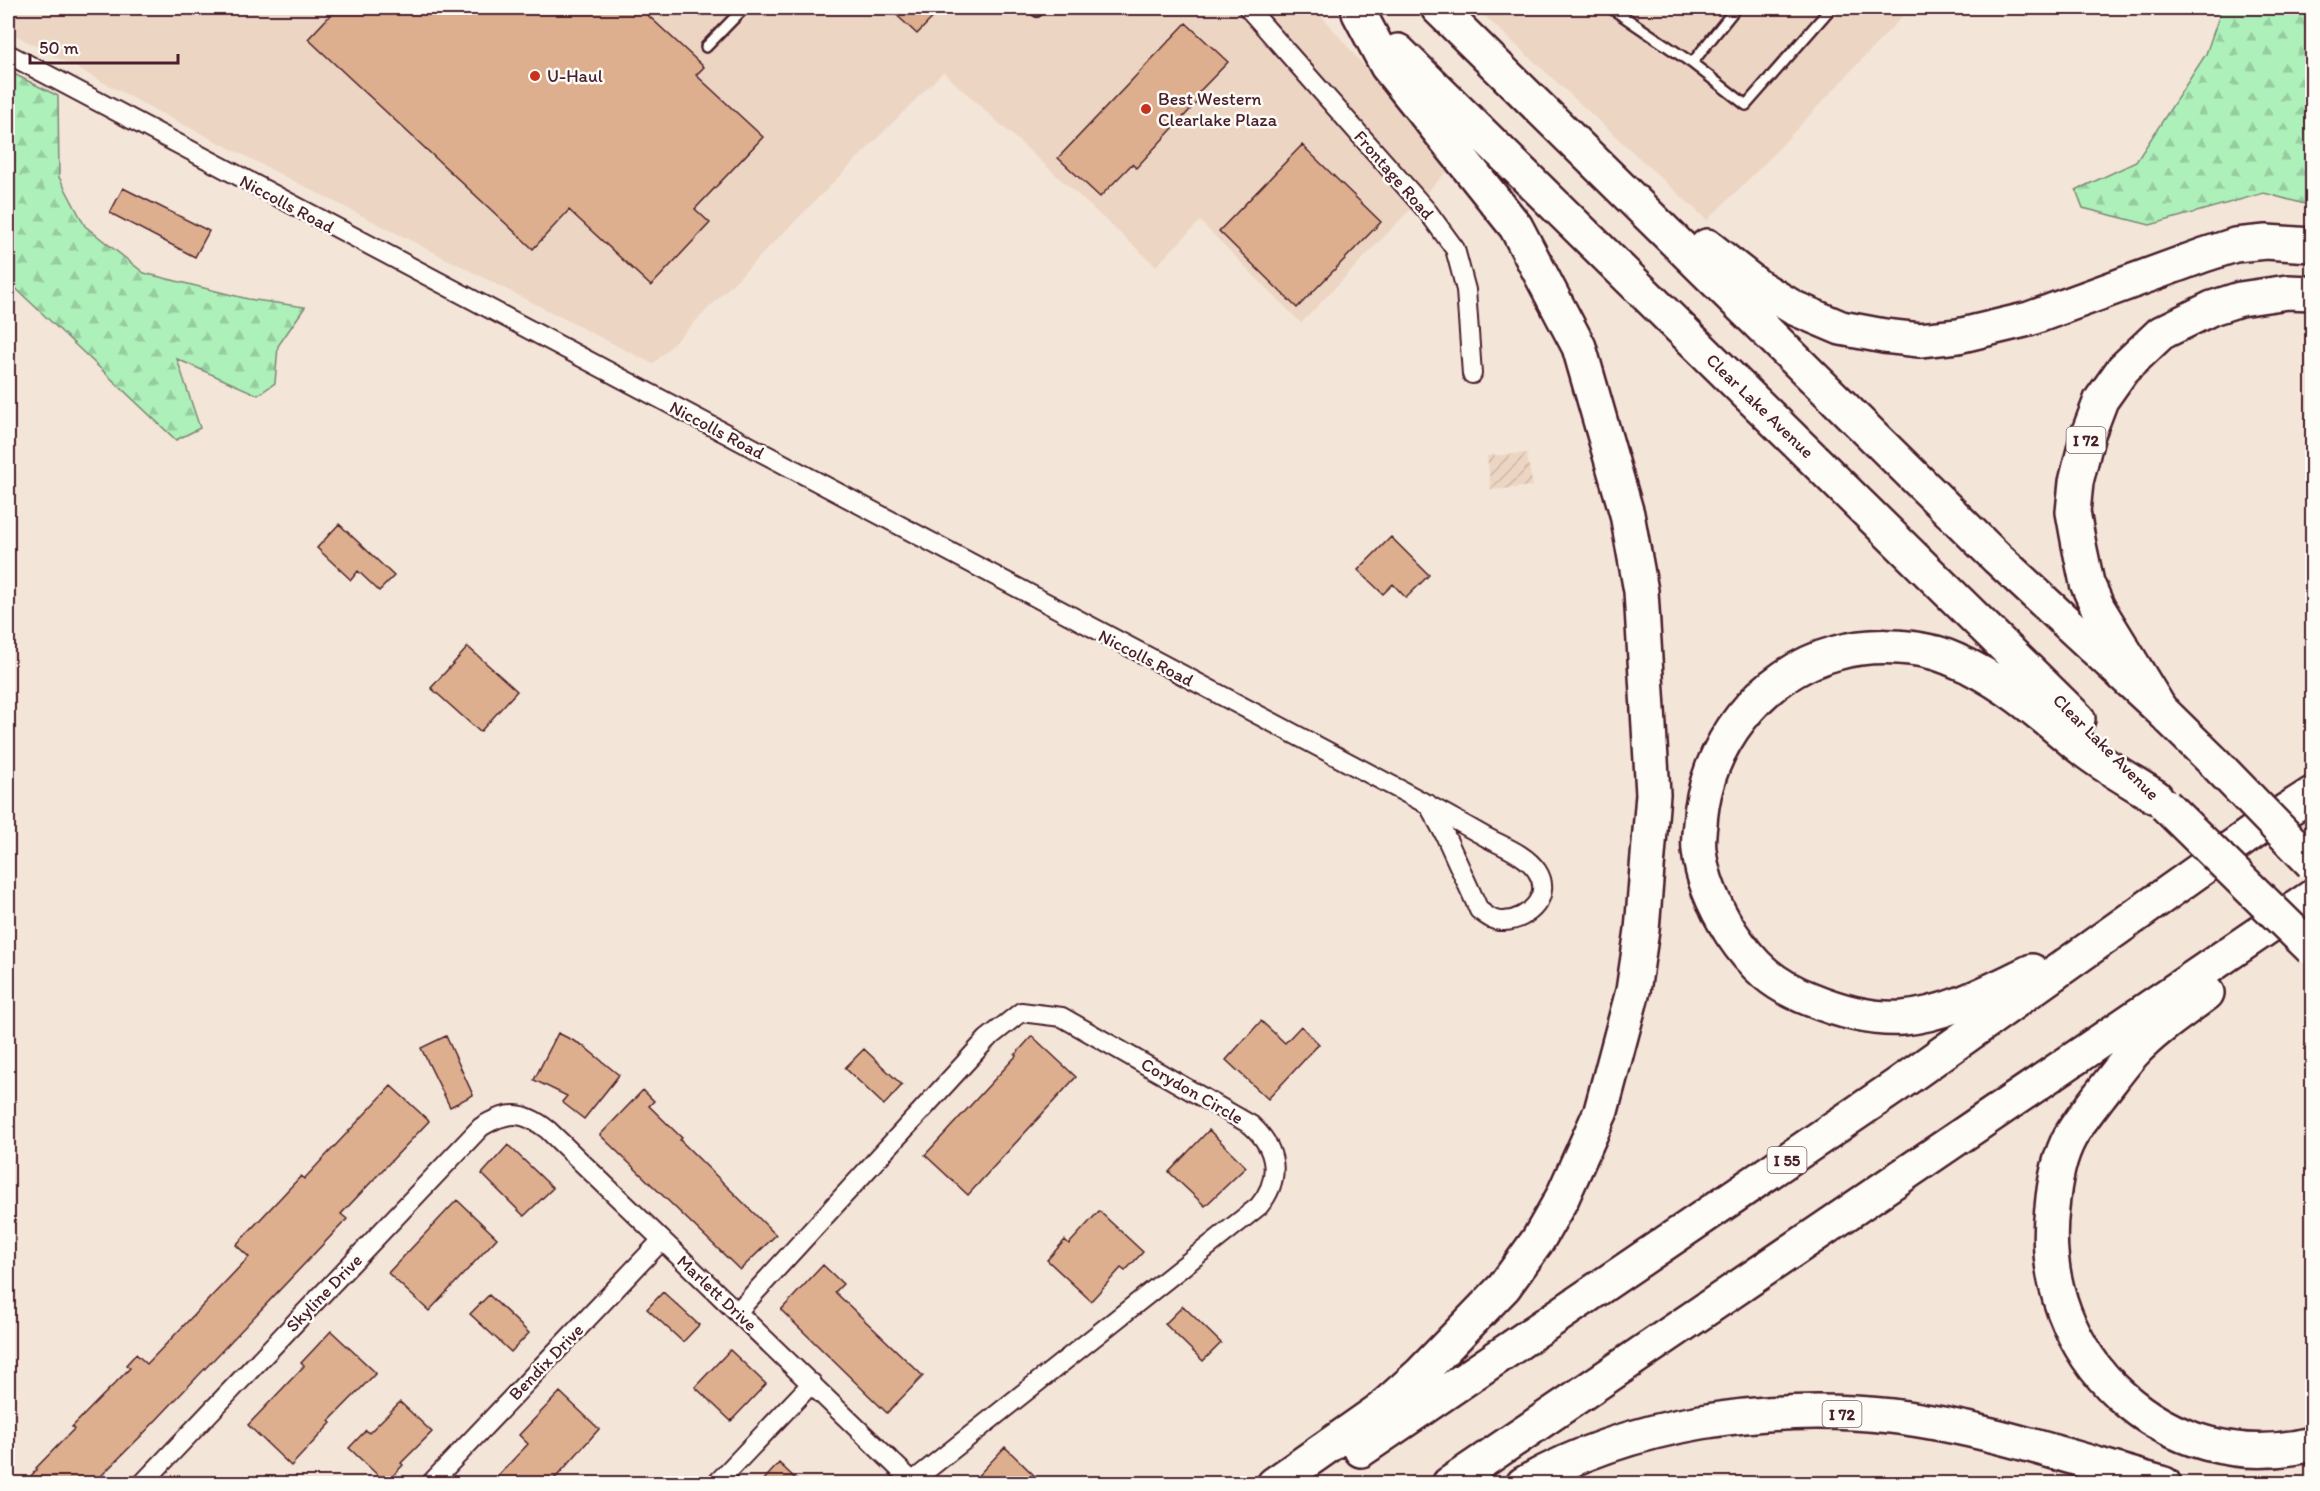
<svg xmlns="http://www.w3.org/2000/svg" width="2320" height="1491" viewBox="0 0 2320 1491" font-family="Itim,sans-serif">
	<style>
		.built { fill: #ecd5c2 }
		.industrial { fill: url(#industrial-furrows) }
		.forest { fill: url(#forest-firs); stroke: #7c8872; stroke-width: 1.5 }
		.building { fill: #ddaf8e; stroke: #4a1f2b; stroke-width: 1.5 }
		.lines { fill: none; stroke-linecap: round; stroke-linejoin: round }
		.service-casing { stroke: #4a1f2b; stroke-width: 14 }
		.minor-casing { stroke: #4a1f2b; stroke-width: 22 }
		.motorway-casing { stroke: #4a1f2b; stroke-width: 38 }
		.service { stroke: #fdfcf7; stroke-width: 9 }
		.minor { stroke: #fdfcf7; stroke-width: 18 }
		.motorway { stroke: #fdfcf7; stroke-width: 33 }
		.motorway-bridge-casing { stroke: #4a1f2b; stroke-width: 38; stroke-linecap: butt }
		.motorway-bridge { stroke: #fdfcf7; stroke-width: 33 }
		.poi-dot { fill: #c8321e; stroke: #fdfcf7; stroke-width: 2 }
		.labels { text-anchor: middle; stroke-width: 5; stroke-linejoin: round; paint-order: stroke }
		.shield { fill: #fdfcf7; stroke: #806168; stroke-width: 1.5 }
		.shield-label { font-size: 16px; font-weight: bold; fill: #4a1f2b }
		.poi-label { font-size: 18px; fill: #4a1f2b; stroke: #fdfcf7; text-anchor: start }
		.street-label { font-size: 18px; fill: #4a1f2b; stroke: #fdfcf7 }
	</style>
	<defs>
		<pattern id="industrial-furrows" width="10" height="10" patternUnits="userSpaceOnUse" patternTransform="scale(1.5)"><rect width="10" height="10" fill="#ecd5c2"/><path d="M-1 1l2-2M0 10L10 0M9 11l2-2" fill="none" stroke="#ccb6a7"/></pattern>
		<pattern id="forest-firs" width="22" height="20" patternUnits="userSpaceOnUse" patternTransform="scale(1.5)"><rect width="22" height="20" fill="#adf0ba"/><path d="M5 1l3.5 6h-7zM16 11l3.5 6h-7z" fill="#96cda0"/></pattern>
	</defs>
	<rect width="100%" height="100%" fill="#f3e5d8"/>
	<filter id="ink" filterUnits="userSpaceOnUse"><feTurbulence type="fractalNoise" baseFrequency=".0167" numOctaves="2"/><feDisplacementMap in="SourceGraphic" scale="12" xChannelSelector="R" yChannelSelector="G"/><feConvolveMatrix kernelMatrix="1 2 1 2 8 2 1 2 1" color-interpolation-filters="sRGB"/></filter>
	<g filter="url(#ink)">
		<!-- built -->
		<path class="built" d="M 8,8 L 1315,8 L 1450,168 L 1301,323 L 1200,221 L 1156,266 L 943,72 L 653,364 L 155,110 L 8,31 Z
			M 1476,8 L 1910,8 L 1763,165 L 1707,220 Z"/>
		<!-- industrial -->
		<path class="industrial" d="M 1526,453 L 1533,486 L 1491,490 L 1487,456 Z"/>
		<!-- forest -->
		<path class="forest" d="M 2222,8 L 2312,8 L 2312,206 L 2264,193 L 2150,225 L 2083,208 L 2076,190 L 2136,162 L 2206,54 Z
			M 8,71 L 58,96 L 59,177 L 85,226 L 144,273 L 248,299 L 305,307 L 278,346 L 275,383 L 258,395 L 177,359 L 200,428 L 176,440 L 8,281 Z"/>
		<!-- building -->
		<path class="building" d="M 337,8 L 640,8 L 704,67 L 696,75 L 763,137 L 695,209 L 710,223 L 651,286 L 569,210 L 533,249 L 308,39 Z
			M 889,8 L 942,8 L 917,34 Z
			M 1186,23 L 1228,62 L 1196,95 L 1200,99 L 1136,168 L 1132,164 L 1100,197 L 1058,158 Z
			M 1302,145 L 1381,222 L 1297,308 L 1219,231 Z
			M 123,188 L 209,231 L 195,257 L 110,213 Z
			M 339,524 L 394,576 L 379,591 L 358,571 L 351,580 L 317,548 Z
			M 1391,537 L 1429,575 L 1406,598 L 1393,584 L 1383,594 L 1358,570 Z
			M 468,647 L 517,691 L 480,732 L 431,688 Z
			M 1261,1021 L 1285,1043 L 1301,1026 L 1319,1044 L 1268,1099 L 1226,1060 Z
			M 558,1033 L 582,1045 L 619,1075 L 584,1119 L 562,1102 L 567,1096 L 534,1080 Z
			M 446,1036 L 473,1095 L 450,1107 L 421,1048 Z
			M 1032,1036 L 1076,1077 L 968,1195 L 925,1155 L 1016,1056 L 1015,1055 Z
			M 864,1049 L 902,1085 L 884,1105 L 845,1068 Z
			M 391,1086 L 429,1121 L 341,1214 L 347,1219 L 142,1435 L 93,1484 L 24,1484 L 37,1469 L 36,1468 L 74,1429 L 72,1427 L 130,1368 L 126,1365 L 136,1354 L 147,1364 L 249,1257 L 236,1245 L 301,1176 L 304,1179 Z
			M 643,1090 L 654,1101 L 649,1106 L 682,1138 L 680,1140 L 776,1235 L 740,1270 L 600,1135 Z
			M 1209,1130 L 1246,1167 L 1205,1206 L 1169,1172 Z
			M 508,1145 L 553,1188 L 524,1216 L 482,1174 Z
			M 457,1200 L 497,1238 L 429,1311 L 388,1273 Z
			M 1099,1211 L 1143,1252 L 1125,1271 L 1121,1268 L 1091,1301 L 1047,1260 L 1065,1240 L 1069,1244 Z
			M 823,1265 L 843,1284 L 835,1292 L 923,1376 L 887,1413 L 781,1310 Z
			M 663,1292 L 699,1325 L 683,1342 L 647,1309 Z
			M 489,1295 L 529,1333 L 511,1352 L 470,1314 Z
			M 1183,1306 L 1221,1343 L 1203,1361 L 1165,1324 Z
			M 331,1331 L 376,1373 L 329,1421 L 331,1423 L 291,1466 L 248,1425 L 304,1366 L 301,1363 Z
			M 730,1350 L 766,1384 L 731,1421 L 695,1387 Z
			M 560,1392 L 599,1429 L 550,1484 L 490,1484 L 528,1444 L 519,1435 Z
			M 400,1402 L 432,1432 L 401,1463 L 403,1465 L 386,1483 L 349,1448 L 366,1430 L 369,1433 Z
			M 1005,1447 L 1043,1484 L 970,1484 Z
			M 779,1463 L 801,1484 L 760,1484 Z"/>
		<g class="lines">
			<!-- service casing -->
			<g class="service-casing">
				<path id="service" d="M 1033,8 L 1037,11 L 1041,8
					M 1611,8 L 1692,63 L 1746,105 L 1831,8
					M 706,47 L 744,8
					M 1692,63 L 1736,8"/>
			</g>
			<!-- minor casing -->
			<g class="minor-casing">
				<path id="minor" d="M 1248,8 L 1428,212 L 1455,249 L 1466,290 L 1472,374
					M 8,54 C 466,299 925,543 1387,783 C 1420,800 1452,818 1484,836 C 1502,846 1526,854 1537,871 C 1553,895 1529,920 1504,921 C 1494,922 1487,916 1479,910 L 1445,835 L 1428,804
					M 738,1311 L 987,1039 L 1021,1012 L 1062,1017 L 1251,1125 C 1277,1148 1282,1178 1259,1206 L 913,1481
					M 142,1484 L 481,1127 C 508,1110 524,1111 548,1130 L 915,1484
					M 430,1484 L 662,1240
					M 716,1484 L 812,1383"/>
			</g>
			<!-- motorway casing -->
			<g class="motorway-casing">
				<path id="motorway" d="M 1438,8 L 1997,558 L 2160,709
					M 1398,51 L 2078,719
					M 1707,246 L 1759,287 L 1794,308 L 1841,328 L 1884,336 L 1920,340 L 1958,336 L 2029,319 L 2204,255 L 2235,245 L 2266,242 L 2312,245
					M 2214,762 L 2160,709 L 2098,608 L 2087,583 L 2079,545 L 2073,512 L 2076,482 L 2088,434 L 2101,400 L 2123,369 L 2161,333 L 2212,308 L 2240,299 L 2288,292 L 2312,293
					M 2032,971 C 1991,990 1949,1014 1903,1018 C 1872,1020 1839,1011 1810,999 C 1773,985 1753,966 1731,933 C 1715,908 1702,880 1699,850 C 1698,842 1699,832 1700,824 C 1705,746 1760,674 1836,653 C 1867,644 1905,645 1936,653 C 1947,656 1959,662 1970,667 C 2017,691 2045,719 2085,751 C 2107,768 2133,782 2156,797
					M 2207,993 C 2182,1012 2154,1030 2133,1053 C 2121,1067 2110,1082 2099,1096 C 2089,1109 2078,1123 2070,1137 C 2059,1157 2054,1185 2052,1208 C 2034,1355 2165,1481 2312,1444
					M 1361,1450 L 1896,1086 L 2256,830 L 2312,794
					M 1274,1484 L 1381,1409 L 1421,1373 L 1504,1287 L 1538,1240 L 1562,1198 L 1601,1111 L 1633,991 L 1642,930 L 1653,794 L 1641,591 L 1627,514 L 1579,347 L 1516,227 L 1387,66 L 1359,13
					M 1449,1484 L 2312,897
					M 1523,1484 C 1631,1422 1769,1403 1891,1416 C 1984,1427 2075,1459 2164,1484"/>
			</g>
			<!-- service -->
			<use href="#service" class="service"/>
			<!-- minor -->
			<use href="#minor" class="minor"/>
			<!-- motorway -->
			<use href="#motorway" class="motorway"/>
			<!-- motorway-bridge casing -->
			<g class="motorway-bridge-casing">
				<path id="motorway-bridge" d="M 2214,762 L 2312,863
					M 2165,805 L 2312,949"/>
			</g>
			<!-- motorway-bridge -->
			<use href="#motorway-bridge" class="motorway-bridge"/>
		</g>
	</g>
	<!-- markers -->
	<g class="poi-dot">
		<circle cx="535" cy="76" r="6"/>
		<circle cx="1146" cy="109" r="6"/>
	</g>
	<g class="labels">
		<!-- shield labels -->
		<g class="shield">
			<rect x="2066.5" y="427" width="39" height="26" rx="4.5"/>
			<rect x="1767.5" y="1147" width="39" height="26" rx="4.5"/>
			<rect x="1822.5" y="1401" width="39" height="26" rx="4.5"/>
		</g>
		<g class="shield-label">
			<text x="2086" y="446">I 72</text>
			<text x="1787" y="1166">I 55</text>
			<text x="1842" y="1420">I 72</text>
		</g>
		<!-- poi labels -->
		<g class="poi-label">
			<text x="547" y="82">U-Haul</text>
			<text x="1158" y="105">Best Western<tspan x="1158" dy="21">Clearlake Plaza</tspan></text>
		</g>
		<!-- street labels -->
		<g class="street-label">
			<text transform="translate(1394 175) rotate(49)" y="6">Frontage Road</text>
			<text transform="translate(287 204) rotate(28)" y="6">Niccolls Road</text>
			<text transform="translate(1760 406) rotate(44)" y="6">Clear Lake Avenue</text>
			<text transform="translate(717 430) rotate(28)" y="6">Niccolls Road</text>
			<text transform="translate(1146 658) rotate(27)" y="6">Niccolls Road</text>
			<text transform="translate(2106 747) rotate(45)" y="6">Clear Lake Avenue</text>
			<text transform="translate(1192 1091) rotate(30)" y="6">Corydon Circle</text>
			<text transform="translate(324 1293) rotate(-46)" y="6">Skyline Drive</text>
			<text transform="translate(717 1293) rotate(43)" y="6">Marlett Drive</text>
			<text transform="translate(546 1362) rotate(-46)" y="6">Bendix Drive</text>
		</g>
	</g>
	<!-- margin -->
	<rect width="2320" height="1491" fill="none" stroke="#fdfcf7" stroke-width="30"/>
	<rect x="15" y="15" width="2290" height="1461" fill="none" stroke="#4a1f2b" stroke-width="2" filter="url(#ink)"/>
	<!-- scale -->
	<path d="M30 54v9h148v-9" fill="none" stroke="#4a1f2b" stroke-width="3"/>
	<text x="39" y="54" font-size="18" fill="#4a1f2b" stroke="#fdfcf7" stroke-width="4.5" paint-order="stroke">50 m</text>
</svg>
